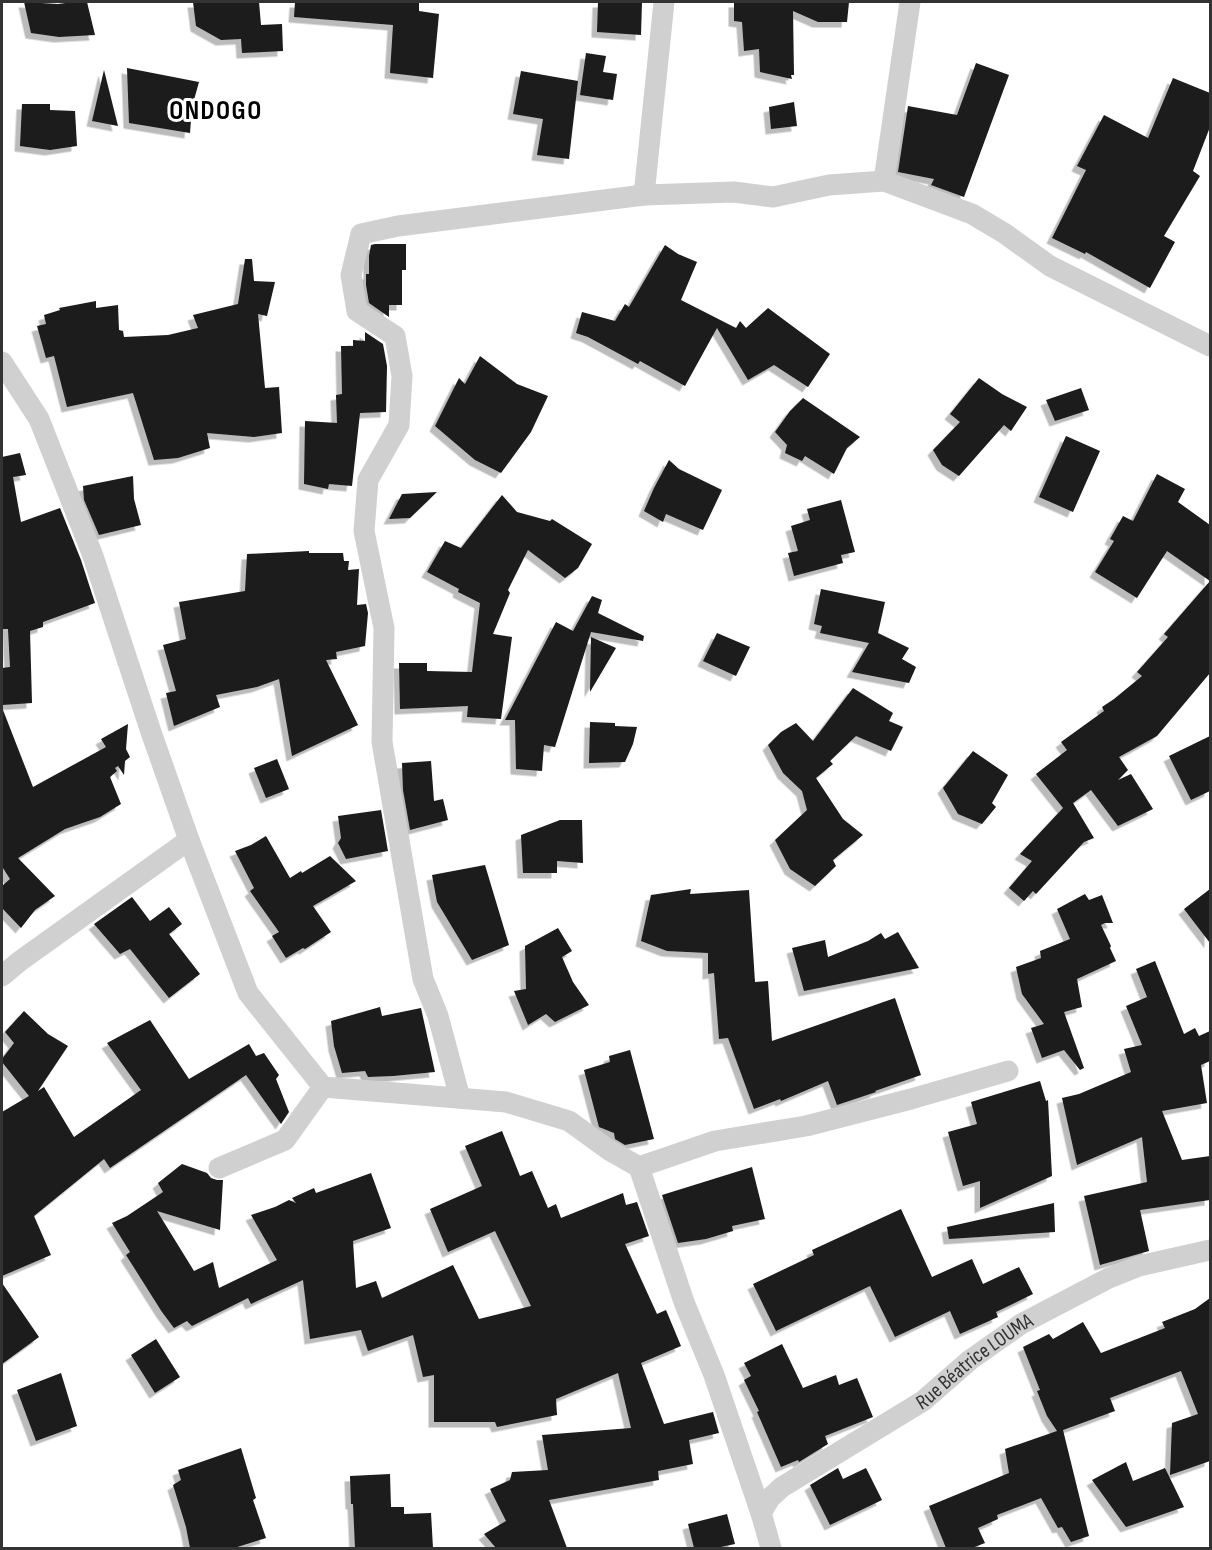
<svg xmlns="http://www.w3.org/2000/svg" width="1212" height="1550" viewBox="0 0 1212 1550" font-family="'Sofia Sans Condensed',sans-serif">
	<style>
		.building { fill: #1a1a1a; filter: url(#shadow) }
		.lines { fill: none; stroke-linecap: round; stroke-linejoin: round }
		.minor { stroke: #d0d0d0; stroke-width: 21 }
		.labels { text-anchor: middle; stroke-width: 6; stroke-linejoin: round; paint-order: stroke }
		.street-label { font-size: 21px; fill: #333; stroke: #fff }
		.district-label { font-size: 27px; font-weight: bold; letter-spacing: 1.5px; fill: #000; stroke: #fff }
	</style>
	<defs>
		<filter id="shadow"><feDropShadow dx="-5.5" dy="5.5" stdDeviation="0" flood-color="#0004"/></filter>
	</defs>
	<rect width="100%" height="100%" fill="#fff"/>
	<!-- building -->
	<path class="building" d="M 24,2 L 58,4 L 73,2 L 87,2 L 95,35 L 59,37 L 31,33 Z
		M 193,2 L 259,2 L 261,25 L 282,24 L 283,51 L 242,53 L 241,39 L 221,40 L 196,26 Z
		M 295,2 L 419,2 L 419,11 L 439,14 L 433,78 L 390,73 L 393,25 L 294,17 Z
		M 598,2 L 642,2 L 641,35 L 597,32 Z
		M 734,2 L 849,2 L 847,22 L 818,22 L 793,11 L 794,75 L 791,75 L 792,79 L 760,72 L 759,49 L 744,51 L 742,22 L 734,21 Z
		M 586,53 L 606,56 L 603,72 L 617,74 L 613,100 L 580,95 Z
		M 976,63 L 1009,75 L 964,197 L 931,185 L 934,179 L 898,172 L 908,106 L 957,115 Z
		M 127,68 L 199,82 L 192,107 L 190,133 L 129,123 Z
		M 104,70 L 118,126 L 92,121 Z
		M 521,71 L 578,81 L 569,159 L 537,155 L 543,119 L 513,114 Z
		M 1173,78 L 1210,93 L 1210,127 L 1193,171 L 1200,176 L 1164,236 L 1175,242 L 1150,288 L 1086,252 L 1085,254 L 1052,238 L 1086,170 L 1077,166 L 1104,115 L 1148,138 Z
		M 794,102 L 797,126 L 771,129 L 769,107 Z
		M 22,104 L 50,104 L 50,110 L 75,111 L 77,146 L 50,150 L 20,146 Z
		M 375,244 L 406,244 L 406,270 L 402,270 L 402,305 L 389,305 L 389,317 L 369,303 L 366,285 L 366,274 L 369,274 L 369,256 L 371,245 Z
		M 665,245 L 678,254 L 697,262 L 681,300 L 736,328 L 740,321 L 746,328 L 768,308 L 830,354 L 808,387 L 774,365 L 748,380 L 717,328 L 685,386 L 640,361 L 638,364 L 588,337 L 576,333 L 582,312 L 615,321 L 625,304 L 629,307 Z
		M 245,259 L 252,259 L 254,281 L 275,282 L 267,316 L 258,314 L 265,388 L 279,387 L 282,433 L 254,437 L 207,433 L 210,448 L 178,458 L 154,460 L 133,393 L 67,407 L 54,356 L 46,358 L 37,326 L 46,324 L 44,315 L 60,310 L 59,308 L 96,301 L 96,308 L 118,305 L 119,330 L 123,331 L 124,337 L 168,335 L 198,328 L 193,315 L 238,304 Z
		M 365,332 L 383,344 L 387,366 L 386,412 L 360,413 L 352,486 L 329,484 L 328,489 L 304,484 L 305,421 L 337,423 L 336,395 L 342,394 L 341,346 L 353,346 L 353,340 L 365,341 Z
		M 480,356 L 517,384 L 548,396 L 531,432 L 501,473 L 475,460 L 435,426 L 459,378 L 465,384 Z
		M 979,378 L 1002,394 L 1027,407 L 1011,431 L 1004,425 L 959,476 L 942,465 L 933,450 L 960,422 L 950,414 Z
		M 1081,388 L 1089,410 L 1055,421 L 1046,400 Z
		M 803,398 L 860,437 L 847,448 L 834,474 L 805,456 L 802,461 L 785,453 L 787,445 L 775,432 L 790,411 Z
		M 1066,436 L 1100,451 L 1073,512 L 1039,497 Z
		M 20,453 L 26,475 L 13,477 L 21,522 L 60,508 L 81,560 L 95,603 L 43,622 L 43,627 L 30,631 L 32,703 L 2,705 L 2,668 L 10,667 L 8,629 L 2,629 L 2,457 Z
		M 669,460 L 679,469 L 722,490 L 703,530 L 666,514 L 663,522 L 644,511 L 654,488 Z
		M 1157,474 L 1185,489 L 1178,502 L 1210,525 L 1210,673 L 1157,736 L 1119,757 L 1128,770 L 1118,780 L 1131,774 L 1153,809 L 1118,826 L 1091,790 L 1073,803 L 1094,838 L 1084,842 L 1036,894 L 1033,891 L 1024,901 L 1009,888 L 1032,861 L 1020,854 L 1063,808 L 1036,774 L 1067,750 L 1061,742 L 1104,711 L 1102,707 L 1114,699 L 1142,676 L 1137,672 L 1168,637 L 1164,634 L 1210,581 L 1167,551 L 1137,598 L 1095,572 L 1114,541 L 1110,539 L 1123,516 L 1133,521 Z
		M 133,476 L 134,499 L 141,525 L 99,535 L 84,500 L 83,486 Z
		M 437,492 L 410,518 L 389,519 L 402,494 Z
		M 502,495 L 517,512 L 550,521 L 552,519 L 592,544 L 578,568 L 565,578 L 528,550 L 508,590 L 510,593 L 493,634 L 512,637 L 501,719 L 467,717 L 468,706 L 400,709 L 399,663 L 427,663 L 427,671 L 472,672 L 480,603 L 458,592 L 459,589 L 427,572 L 445,541 L 461,548 Z
		M 841,500 L 855,552 L 841,555 L 843,563 L 794,576 L 788,553 L 798,551 L 791,526 L 810,520 L 807,509 Z
		M 309,551 L 309,553 L 343,553 L 344,561 L 349,561 L 348,570 L 359,569 L 357,605 L 366,604 L 368,613 L 365,646 L 336,652 L 337,659 L 326,660 L 358,725 L 292,756 L 279,679 L 257,687 L 216,695 L 220,707 L 174,726 L 166,693 L 176,691 L 163,645 L 186,639 L 179,602 L 245,591 L 247,554 Z
		M 821,589 L 885,602 L 878,633 L 909,648 L 902,659 L 916,667 L 909,683 L 852,672 L 869,643 L 820,633 L 822,626 L 814,624 Z
		M 592,596 L 602,600 L 598,613 L 644,636 L 643,641 L 591,632 L 555,747 L 544,745 L 542,771 L 516,769 L 515,720 L 505,720 L 556,622 L 573,631 Z
		M 717,633 L 750,647 L 736,676 L 703,661 Z
		M 591,637 L 616,648 L 590,692 Z
		M 853,688 L 893,713 L 889,721 L 903,727 L 891,751 L 856,736 L 830,761 L 833,764 L 816,778 L 843,819 L 863,835 L 833,860 L 836,866 L 815,886 L 790,869 L 775,840 L 807,810 L 802,791 L 783,773 L 768,745 L 781,732 L 796,723 L 813,741 Z
		M 2,710 L 3,710 L 33,787 L 106,747 L 101,739 L 128,724 L 126,749 L 130,757 L 125,761 L 124,775 L 118,766 L 115,768 L 117,771 L 110,777 L 121,804 L 100,817 L 65,829 L 18,858 L 55,896 L 35,910 L 21,928 L 2,908 L 2,886 L 10,879 L 3,868 L 2,868 Z
		M 590,722 L 615,723 L 615,726 L 637,727 L 633,744 L 625,762 L 589,763 Z
		M 1210,736 L 1210,791 L 1191,800 L 1169,756 Z
		M 973,751 L 1008,775 L 992,803 L 996,807 L 982,824 L 958,814 L 943,788 Z
		M 277,759 L 289,789 L 266,798 L 254,768 Z
		M 431,761 L 434,801 L 443,799 L 448,820 L 410,830 L 403,790 L 402,763 Z
		M 381,810 L 388,851 L 346,859 L 338,843 L 341,838 L 338,816 Z
		M 560,820 L 582,820 L 583,863 L 557,861 L 557,873 L 523,873 L 521,835 Z
		M 266,836 L 290,878 L 301,871 L 302,873 L 330,856 L 356,881 L 313,906 L 331,932 L 305,949 L 303,948 L 286,958 L 272,936 L 279,932 L 250,891 L 254,888 L 235,851 L 251,845 Z
		M 485,865 L 509,945 L 472,960 L 437,902 L 432,875 Z
		M 691,889 L 690,894 L 749,890 L 755,982 L 768,981 L 772,1041 L 895,998 L 921,1075 L 875,1091 L 876,1092 L 837,1105 L 828,1081 L 781,1101 L 780,1099 L 754,1109 L 728,1038 L 719,1039 L 714,973 L 708,974 L 708,953 L 667,951 L 641,941 L 651,895 Z
		M 1210,889 L 1210,943 L 1184,909 Z
		M 1085,894 L 1089,900 L 1102,895 L 1113,923 L 1105,923 L 1101,925 L 1111,946 L 1110,948 L 1116,961 L 1077,979 L 1082,1007 L 1064,1012 L 1084,1068 L 1080,1070 L 1064,1050 L 1042,1058 L 1031,1028 L 1044,1024 L 1022,994 L 1016,967 L 1041,958 L 1040,951 L 1070,939 L 1057,909 Z
		M 132,897 L 150,921 L 169,907 L 182,924 L 169,934 L 200,974 L 169,998 L 130,949 L 120,954 L 94,924 Z
		M 558,928 L 572,951 L 562,957 L 573,982 L 589,1005 L 555,1022 L 546,1014 L 528,1025 L 514,991 L 526,989 L 525,946 Z
		M 898,932 L 919,968 L 804,991 L 792,948 L 825,940 L 828,957 L 868,941 L 881,933 L 885,939 Z
		M 1155,961 L 1184,1034 L 1195,1028 L 1199,1036 L 1210,1031 L 1210,1061 L 1201,1065 L 1207,1103 L 1162,1111 L 1182,1160 L 1210,1156 L 1210,1200 L 1140,1210 L 1149,1251 L 1100,1265 L 1092,1230 L 1094,1229 L 1092,1230 L 1084,1196 L 1147,1182 L 1142,1137 L 1077,1165 L 1062,1098 L 1079,1094 L 1131,1072 L 1124,1049 L 1142,1045 L 1126,1006 L 1147,997 L 1136,969 Z
		M 380,1007 L 382,1016 L 421,1008 L 435,1072 L 393,1076 L 368,1077 L 365,1071 L 342,1073 L 334,1046 L 331,1021 Z
		M 24,1011 L 48,1034 L 68,1046 L 38,1091 L 44,1087 L 74,1137 L 141,1090 L 107,1043 L 150,1020 L 189,1079 L 249,1044 L 256,1056 L 264,1053 L 279,1075 L 276,1079 L 289,1112 L 281,1124 L 246,1075 L 110,1168 L 104,1159 L 34,1216 L 51,1255 L 2,1276 L 2,1112 L 29,1096 L 2,1062 L 2,1059 L 14,1043 L 5,1032 Z
		M 630,1050 L 654,1139 L 625,1145 L 615,1139 L 614,1133 L 599,1127 L 584,1070 L 610,1062 L 609,1056 Z
		M 1040,1081 L 1046,1101 L 1048,1100 L 1052,1176 L 980,1208 L 980,1181 L 963,1186 L 948,1132 L 977,1124 L 971,1102 Z
		M 502,1131 L 520,1176 L 532,1171 L 548,1208 L 556,1204 L 561,1218 L 623,1193 L 626,1205 L 637,1202 L 649,1236 L 625,1244 L 657,1314 L 666,1310 L 681,1346 L 641,1363 L 664,1424 L 713,1412 L 719,1433 L 689,1440 L 693,1464 L 658,1471 L 659,1480 L 549,1500 L 567,1548 L 496,1548 L 484,1534 L 506,1521 L 490,1489 L 510,1480 L 512,1472 L 548,1470 L 542,1435 L 631,1428 L 618,1373 L 556,1399 L 557,1415 L 497,1427 L 495,1422 L 434,1422 L 434,1375 L 423,1377 L 413,1335 L 368,1351 L 361,1330 L 310,1339 L 303,1280 L 251,1304 L 248,1298 L 192,1326 L 187,1321 L 174,1328 L 162,1312 L 126,1255 L 130,1252 L 112,1223 L 127,1216 L 163,1192 L 158,1183 L 182,1164 L 207,1173 L 211,1178 L 217,1180 L 223,1180 L 220,1230 L 157,1211 L 194,1271 L 213,1262 L 219,1288 L 277,1260 L 251,1215 L 275,1207 L 289,1200 L 296,1203 L 292,1198 L 314,1188 L 316,1193 L 371,1173 L 391,1228 L 353,1241 L 356,1288 L 376,1281 L 382,1298 L 453,1265 L 479,1319 L 531,1306 L 495,1231 L 448,1252 L 430,1209 L 482,1186 L 465,1146 Z
		M 752,1167 L 765,1219 L 732,1226 L 733,1231 L 706,1239 L 678,1243 L 662,1195 Z
		M 1054,1203 L 1055,1232 L 949,1239 L 947,1227 Z
		M 901,1209 L 932,1277 L 972,1259 L 983,1284 L 1019,1267 L 1033,1294 L 996,1312 L 998,1317 L 960,1334 L 950,1311 L 895,1337 L 870,1286 L 776,1331 L 753,1284 L 814,1255 L 812,1250 Z
		M 2,1283 L 39,1337 L 2,1364 Z
		M 1210,1298 L 1210,1461 L 1170,1475 L 1172,1423 L 1198,1414 L 1181,1371 L 1110,1398 L 1115,1411 L 1063,1430 L 1089,1536 L 1071,1542 L 1062,1527 L 1058,1528 L 1041,1498 L 997,1515 L 998,1519 L 978,1528 L 985,1543 L 972,1548 L 946,1548 L 929,1506 L 1009,1473 L 1005,1449 L 1057,1431 L 1047,1416 L 1037,1391 L 1040,1390 L 1023,1347 L 1049,1334 L 1053,1339 L 1083,1322 L 1101,1353 L 1165,1328 L 1162,1322 L 1195,1309 Z
		M 156,1339 L 180,1377 L 155,1393 L 131,1355 Z
		M 782,1344 L 803,1388 L 836,1375 L 839,1385 L 857,1378 L 873,1417 L 825,1436 L 828,1444 L 799,1462 L 798,1460 L 781,1467 L 757,1412 L 759,1411 L 744,1380 L 751,1376 L 744,1363 Z
		M 61,1373 L 77,1426 L 36,1441 L 17,1390 Z
		M 241,1448 L 256,1498 L 253,1500 L 266,1538 L 234,1548 L 190,1548 L 186,1527 L 173,1485 L 181,1480 L 178,1470 Z
		M 1126,1462 L 1133,1481 L 1165,1468 L 1184,1507 L 1126,1527 L 1092,1480 Z
		M 838,1468 L 843,1479 L 866,1468 L 882,1500 L 830,1525 L 810,1485 Z
		M 390,1474 L 391,1507 L 404,1507 L 404,1514 L 431,1513 L 433,1548 L 355,1548 L 353,1504 L 351,1504 L 350,1476 Z
		M 727,1514 L 735,1544 L 716,1548 L 694,1548 L 688,1524 Z"/>
	<g class="lines">
		<!-- minor -->
		<g class="minor">
			<path d="M 884,181 L 910,2"/>
			<path d="M 644,195 L 664,2"/>
			<path d="M 2,362 L 39,419 L 93,556 L 151,732 L 189,840 L 248,993 L 323,1087"/>
			<path d="M 2,976 L 20,961 L 189,840"/>
			<path d="M 460,1098 L 438,1016 L 423,979 L 382,742 L 384,628 L 364,531 L 368,480 L 399,425 L 402,376 L 395,336 L 357,311 L 351,275 L 361,234 L 398,226 L 644,195 L 734,192 L 773,197 L 829,185 L 884,181 L 972,214 L 1004,233 L 1050,266 L 1210,346"/>
			<path d="M 639,1167 L 715,1141 L 806,1126 L 911,1099 L 1008,1071"/>
			<path d="M 219,1168 L 285,1140 L 323,1087 L 506,1102 L 569,1121 L 609,1150 L 639,1167 L 684,1302 L 714,1375 L 761,1513 L 771,1548"/>
			<path id="s1" d="M 761,1513 L 770,1498 L 782,1487 L 923,1401 L 970,1360 L 1021,1324 L 1109,1278 L 1139,1266 L 1210,1250"/>
		</g>
	</g>
	<g class="labels">
		<!-- street labels -->
		<g class="street-label">
			<text dy="7" stroke="none"><textPath href="#s1" startOffset="264">Rue Béatrice LOUMA</textPath></text>
		</g>
		<!-- district labels -->
		<g class="district-label">
			<text x="216" y="119">ONDOGO</text>
		</g>
	</g>
	<!-- border -->
	<rect width="1212" height="1550" fill="none" stroke="#333333" stroke-width="6"/>
</svg>
